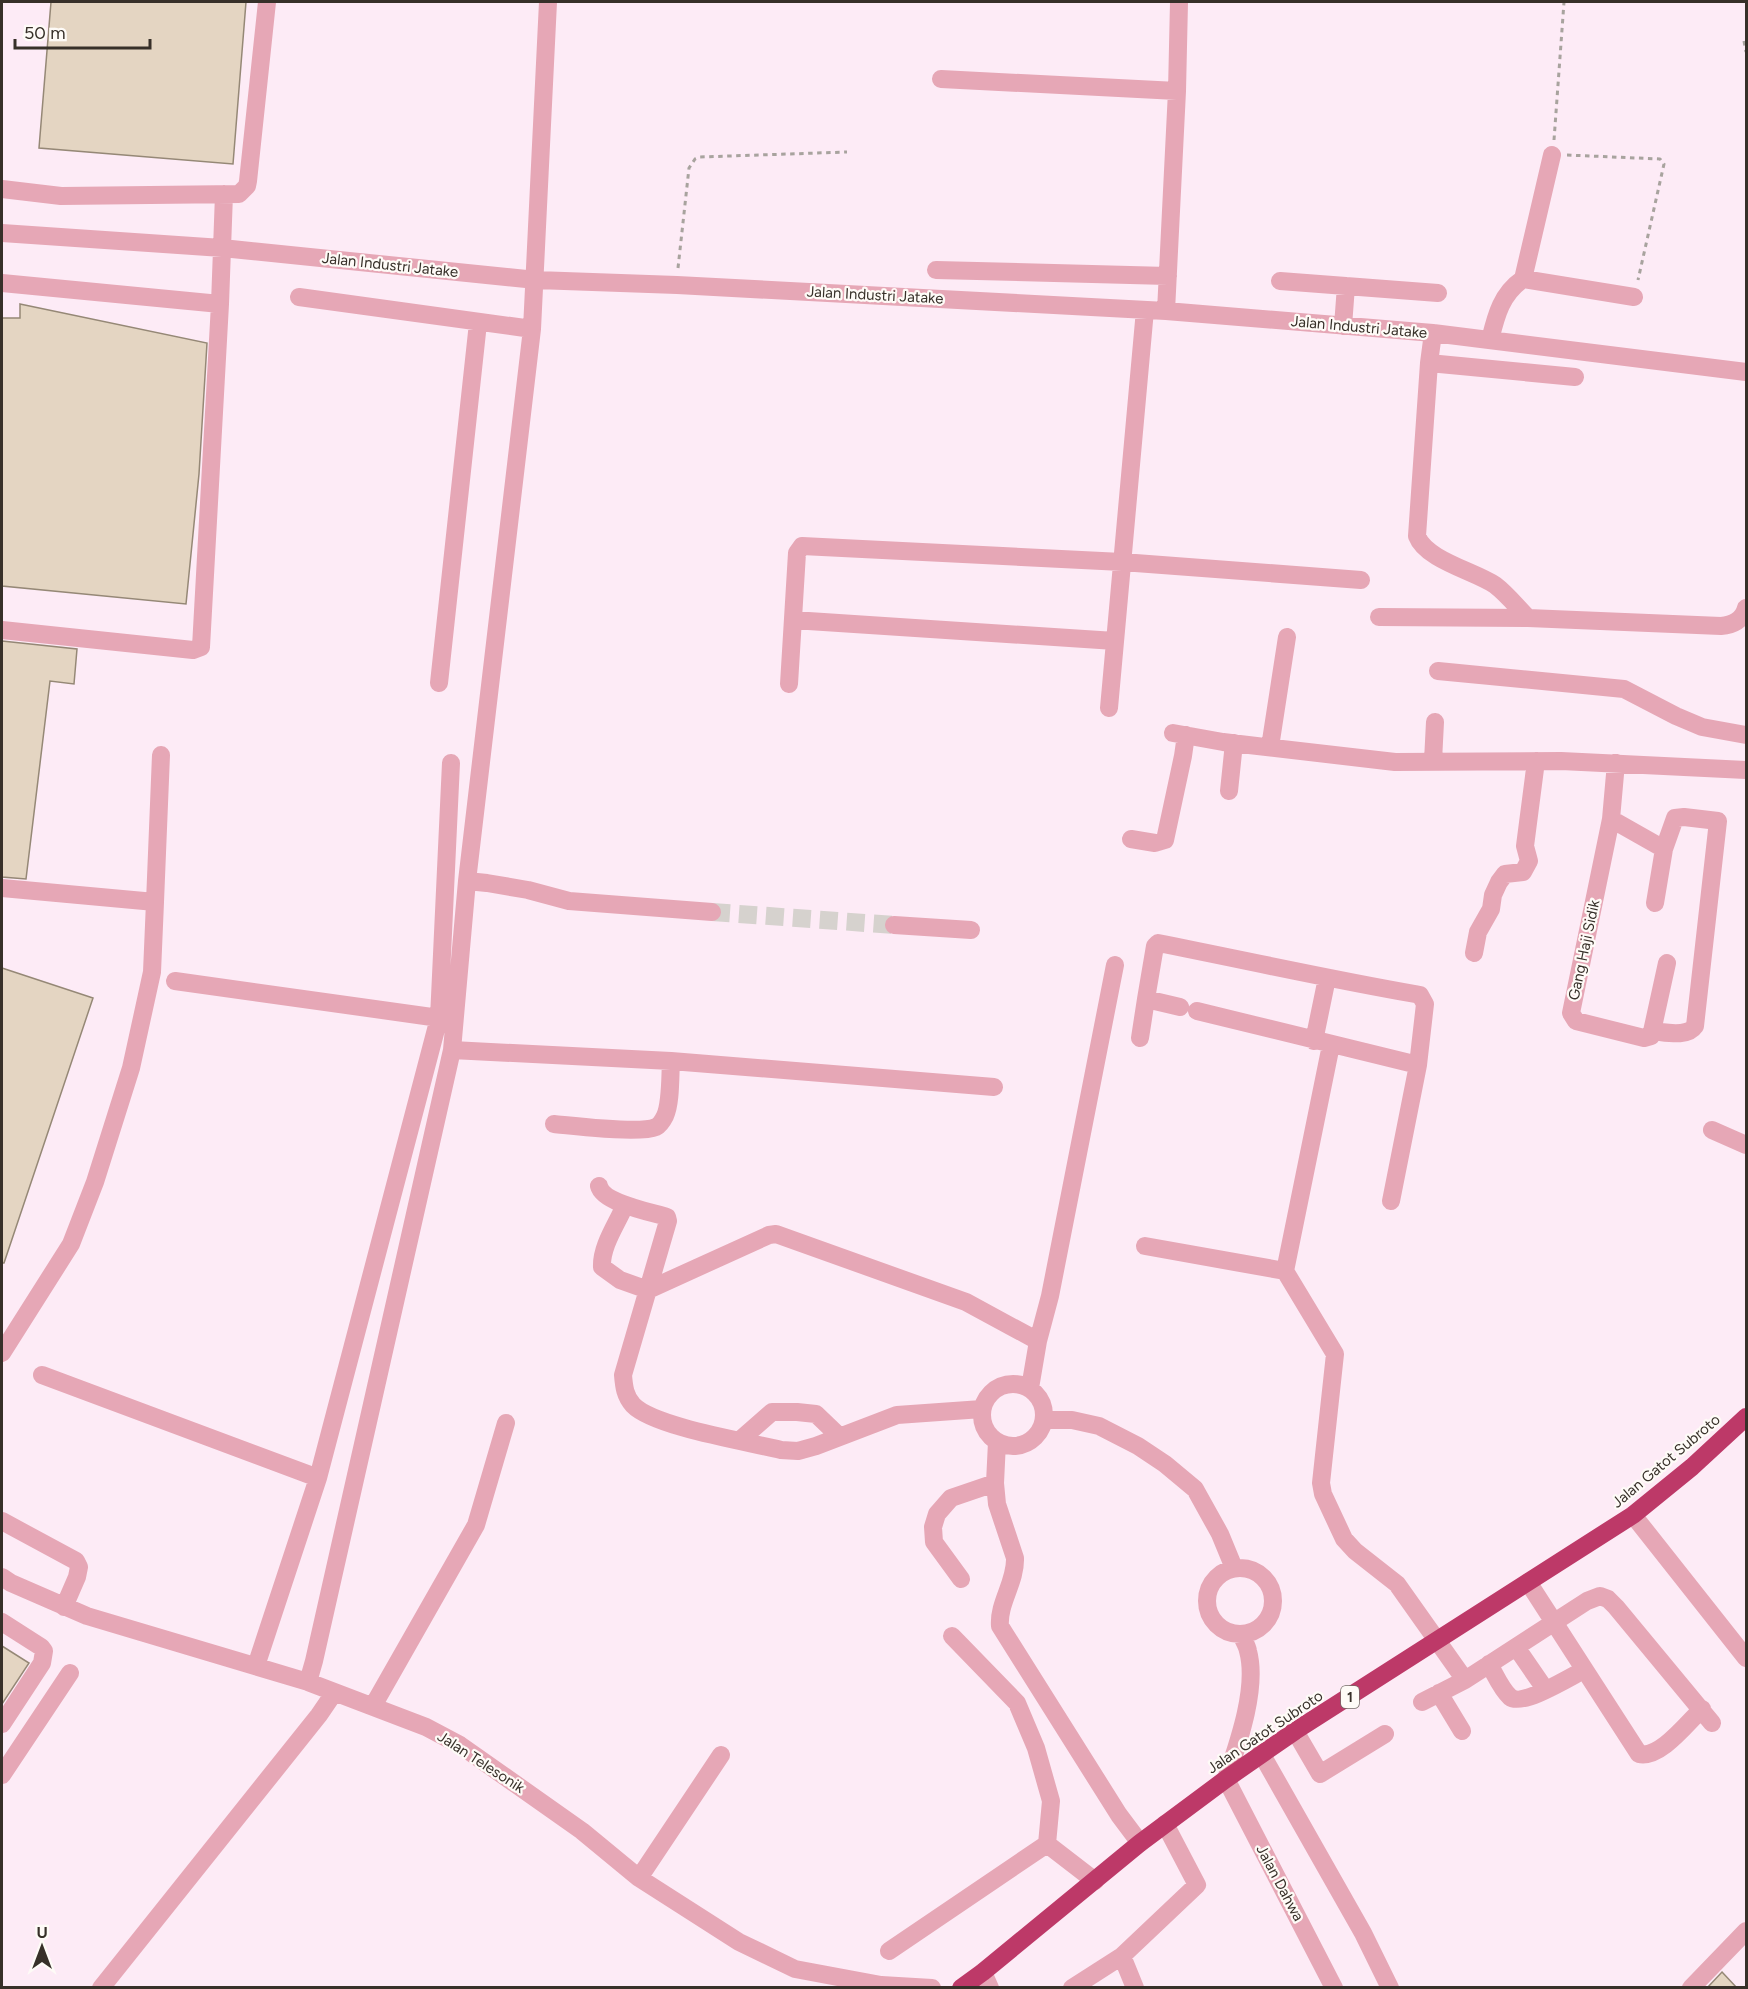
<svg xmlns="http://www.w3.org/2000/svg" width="1748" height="1989" viewBox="0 0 1748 1989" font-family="Figtree,sans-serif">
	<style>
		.industrial { fill: #fdebf6 }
		.building { fill: #e4d5c2; stroke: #958876; stroke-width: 1.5 }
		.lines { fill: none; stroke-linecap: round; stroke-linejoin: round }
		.minor-tunnel { stroke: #d6d2ce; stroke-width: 18; stroke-dasharray: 18 9; stroke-linecap: butt }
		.path { stroke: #a8a39e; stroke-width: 3; stroke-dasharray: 4.5 4.5; stroke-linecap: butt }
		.minor { stroke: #e6a7b6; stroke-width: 18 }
		.highway { stroke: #bd3968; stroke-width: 18 }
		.labels { text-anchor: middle; stroke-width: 4.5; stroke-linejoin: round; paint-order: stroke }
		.shield { fill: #fefbf7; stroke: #736d67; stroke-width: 1.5 }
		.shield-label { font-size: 14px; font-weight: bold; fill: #373029 }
		.street-label { font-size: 15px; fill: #373029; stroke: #fefbf7 }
	</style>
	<rect width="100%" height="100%" fill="#fefbf7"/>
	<!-- industrial -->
	<path class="industrial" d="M 2,2 L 1746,2 L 1746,1987 L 2,1987 Z"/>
	<!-- building -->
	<path class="building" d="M 51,2 L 246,2 L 233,164 L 39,148 Z
		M 20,304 L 207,343 L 199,474 L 186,604 L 2,586 L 2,318 L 20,318 Z
		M 2,641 L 77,649 L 74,684 L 50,681 L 26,879 L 2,877 Z
		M 2,968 L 93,998 L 4,1263 L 2,1263 Z
		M 2,1646 L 29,1663 L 2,1704 Z
		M 1722,1972 L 1737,1988 L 1707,1988 Z"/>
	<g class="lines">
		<!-- minor-tunnel -->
		<path class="minor-tunnel" d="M 712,912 L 894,925"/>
		<!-- path -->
		<path class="path" d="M 1744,41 L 1746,52
			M 1554,140 L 1564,2
			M 1567,155 L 1660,159 L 1664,164 L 1638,280
			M 678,268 L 689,168 L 695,159 L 700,157 L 847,152"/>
		<!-- minor -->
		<path class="minor" d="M 941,79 L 1177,91
			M 2,189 L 61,196 L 239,194 L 247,186 L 248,181 L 267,2
			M 2,233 L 222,248 L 536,280 L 677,285 L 1166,311 L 1433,333 L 1746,372
			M 936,270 L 1168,276
			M 1523,279 L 1634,297
			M 1280,281 L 1438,293
			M 2,283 L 220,304 L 224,194
			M 299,297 L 532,329
			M 1166,311 L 1177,91 L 1179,2
			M 1343,326 L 1346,286
			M 1433,333 L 1429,363 L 1417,536 C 1426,560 1474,571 1495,585 C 1507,594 1518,608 1528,618
			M 1490,340 C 1496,316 1501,294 1523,279 L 1552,155
			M 1429,363 L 1575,377
			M 1379,617 L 1528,618 L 1721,626 C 1733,625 1743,620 1746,608
			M 793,620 L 1115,641
			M 2,630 L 193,650 L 201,647 L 220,304
			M 1438,671 L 1624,689 L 1676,716 L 1702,727 L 1746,735
			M 439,683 L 478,323
			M 789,684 L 797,553 L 802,546 L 1122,562 L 1361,580
			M 1109,708 L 1145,310
			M 1173,733 L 1223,742 L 1395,762 L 1561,761 L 1746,770
			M 1270,747 L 1287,637
			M 1433,761 L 1435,722
			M 1616,763 L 1611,819 L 1571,1013 L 1576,1021 L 1644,1038 L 1651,1036 L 1667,963
			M 1229,791 L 1234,743
			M 1611,819 L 1664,849 L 1655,903
			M 1131,839 L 1155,843 L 1165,840 L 1183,756 L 1186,735
			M 467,881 L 487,883 L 528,890 L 569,901 L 712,912
			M 2,888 L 155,902 L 152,972 L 131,1068 L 95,1182 L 71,1244 L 2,1353
			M 155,902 L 161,755
			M 894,925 L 971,930
			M 1474,953 L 1478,932 L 1491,909 L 1493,895 L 1499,882 L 1505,874 L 1523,872 L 1529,861 L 1525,846 L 1536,761
			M 175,981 L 439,1018
			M 1146,999 L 1155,946 L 1158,943 C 1244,960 1329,979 1415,994 L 1420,995 L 1425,1004 L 1418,1065
			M 1197,1011 L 1418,1065 L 1391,1201
			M 1652,1031 C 1665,1032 1687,1038 1695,1026 L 1718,821 L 1684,817 L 1675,818 L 1664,849
			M 1140,1038 L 1146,999 L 1180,1007
			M 1314,1041 L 1327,978
			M 1331,1045 L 1285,1271 L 1335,1354 L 1321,1483 L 1323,1494 L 1344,1539 L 1355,1551 L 1397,1584 L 1465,1680
			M 452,1050 L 671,1061 L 994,1087
			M 554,1124 C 575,1126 640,1134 656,1127 C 660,1125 663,1120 665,1116 C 671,1103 670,1077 671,1061
			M 1712,1130 L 1746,1145
			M 599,1186 C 603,1203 651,1212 667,1217 L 668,1221 L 623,1375 C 624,1387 625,1396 633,1405 C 654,1427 749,1442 781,1450 L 798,1451 L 816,1446 L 897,1415 L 982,1409
			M 625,1205 C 617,1224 601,1246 602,1267 L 620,1280 L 648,1290 L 769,1235 L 776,1234 L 966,1302 L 1038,1341
			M 1145,1246 L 1285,1271
			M 42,1375 L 318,1478
			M982 1415a31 31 0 1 1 62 0a31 31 0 1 1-62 0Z
			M 1030,1388 L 1038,1341 L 1050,1296 L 1115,965
			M 1044,1420 L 1072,1420 L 1099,1426 L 1138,1446 L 1165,1464 L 1195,1489 L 1220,1534 L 1234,1568
			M 740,1440 L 772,1412 L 797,1412 L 816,1414 L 840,1437
			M 997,1442 L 995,1483 L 997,1504 L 1015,1558 C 1016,1582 998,1603 1000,1626 L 1119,1815 L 1140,1843
			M 1633,1515 L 1746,1658
			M 2,1521 L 76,1561 L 79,1567 L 77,1577 L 64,1607
			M1207 1601a33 33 0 1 1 66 0a33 33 0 1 1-66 0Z
			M 2,1577 L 11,1583 L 87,1616 L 308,1682 L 426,1727 L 460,1745 L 582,1831 L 639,1878 L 739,1942 L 795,1969 L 881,1985 L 932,1988
			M 961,1579 L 934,1542 L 933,1527 L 937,1514 L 951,1498 L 995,1483
			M 1528,1582 L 1639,1754 C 1660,1759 1687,1723 1702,1709
			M 2,1622 L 41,1647 L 44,1651 L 42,1663 L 2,1724
			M 1241,1634 C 1243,1640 1247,1645 1248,1651 C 1258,1688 1238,1744 1226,1779 L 1334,1988
			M 952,1636 L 1017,1703 L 1036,1748 L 1051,1801 L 1047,1844 L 1095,1881
			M 1516,1647 L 1545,1689
			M 1489,1664 C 1495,1674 1501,1689 1510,1697 C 1522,1707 1570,1677 1584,1670
			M 256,1666 L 318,1478 L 439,1018 L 451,763
			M 308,1682 L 314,1661 L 452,1050 L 467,881 L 532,329 L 548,2
			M 1439,1693 L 1462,1731
			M 1422,1702 L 1465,1680 L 1587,1601 L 1600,1596 L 1608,1599 L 1616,1607 L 1712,1723
			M 373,1706 L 476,1525 L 506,1423
			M 1295,1731 L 1320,1774 L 1385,1734
			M 1261,1753 L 1363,1933 L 1390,1988
			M 2,1775 L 70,1673
			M 639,1878 L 721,1755
			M 889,1951 L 1047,1844
			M 1122,1956 L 1135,1988
			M 983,1972 L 990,1988
			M 101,1988 L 319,1715 L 334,1693
			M 1072,1988 L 1122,1956 L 1197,1885 L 1165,1824
			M 1691,1988 L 1746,1931"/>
		<!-- highway -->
		<path class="highway" d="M 961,1988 L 983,1972 L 1140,1843 L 1226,1779 L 1295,1731 L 1633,1515 L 1692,1467 L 1746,1417"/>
	</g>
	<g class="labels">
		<!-- shield labels -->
		<rect class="shield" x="1341" y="1686" width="18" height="22" rx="4.5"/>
		<g class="shield-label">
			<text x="1350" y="1702">1</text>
		</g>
		<!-- street labels -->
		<g class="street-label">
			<text transform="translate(390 265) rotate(6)" y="5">Jalan Industri Jatake</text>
			<text transform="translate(875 295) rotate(3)" y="5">Jalan Industri Jatake</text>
			<text transform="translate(1359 327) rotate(5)" y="5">Jalan Industri Jatake</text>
			<text transform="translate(1584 950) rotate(-78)" y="5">Gang Haji Sidik</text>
			<text transform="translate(1666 1461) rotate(-40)" y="5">Jalan Gatot Subroto</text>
			<text transform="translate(1265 1732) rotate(-34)" y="5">Jalan Gatot Subroto</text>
			<text transform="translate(481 1762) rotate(33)" y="5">Jalan Telesonik</text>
			<text transform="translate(1280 1883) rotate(62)" y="5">Jalan Dahwa</text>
		</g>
	</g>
	<!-- border -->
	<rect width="1748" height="1989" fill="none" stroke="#373029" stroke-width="6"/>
	<!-- north arrow -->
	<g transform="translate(42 1947)" stroke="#fefbf7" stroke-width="4.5" paint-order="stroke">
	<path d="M0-4.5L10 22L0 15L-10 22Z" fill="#373029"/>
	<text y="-9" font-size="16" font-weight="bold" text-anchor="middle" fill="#373029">U</text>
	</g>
	<!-- scale -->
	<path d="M15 39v9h135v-9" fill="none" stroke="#373029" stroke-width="3"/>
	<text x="24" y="39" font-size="18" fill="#373029" stroke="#fefbf7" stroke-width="4.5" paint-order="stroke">50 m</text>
</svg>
